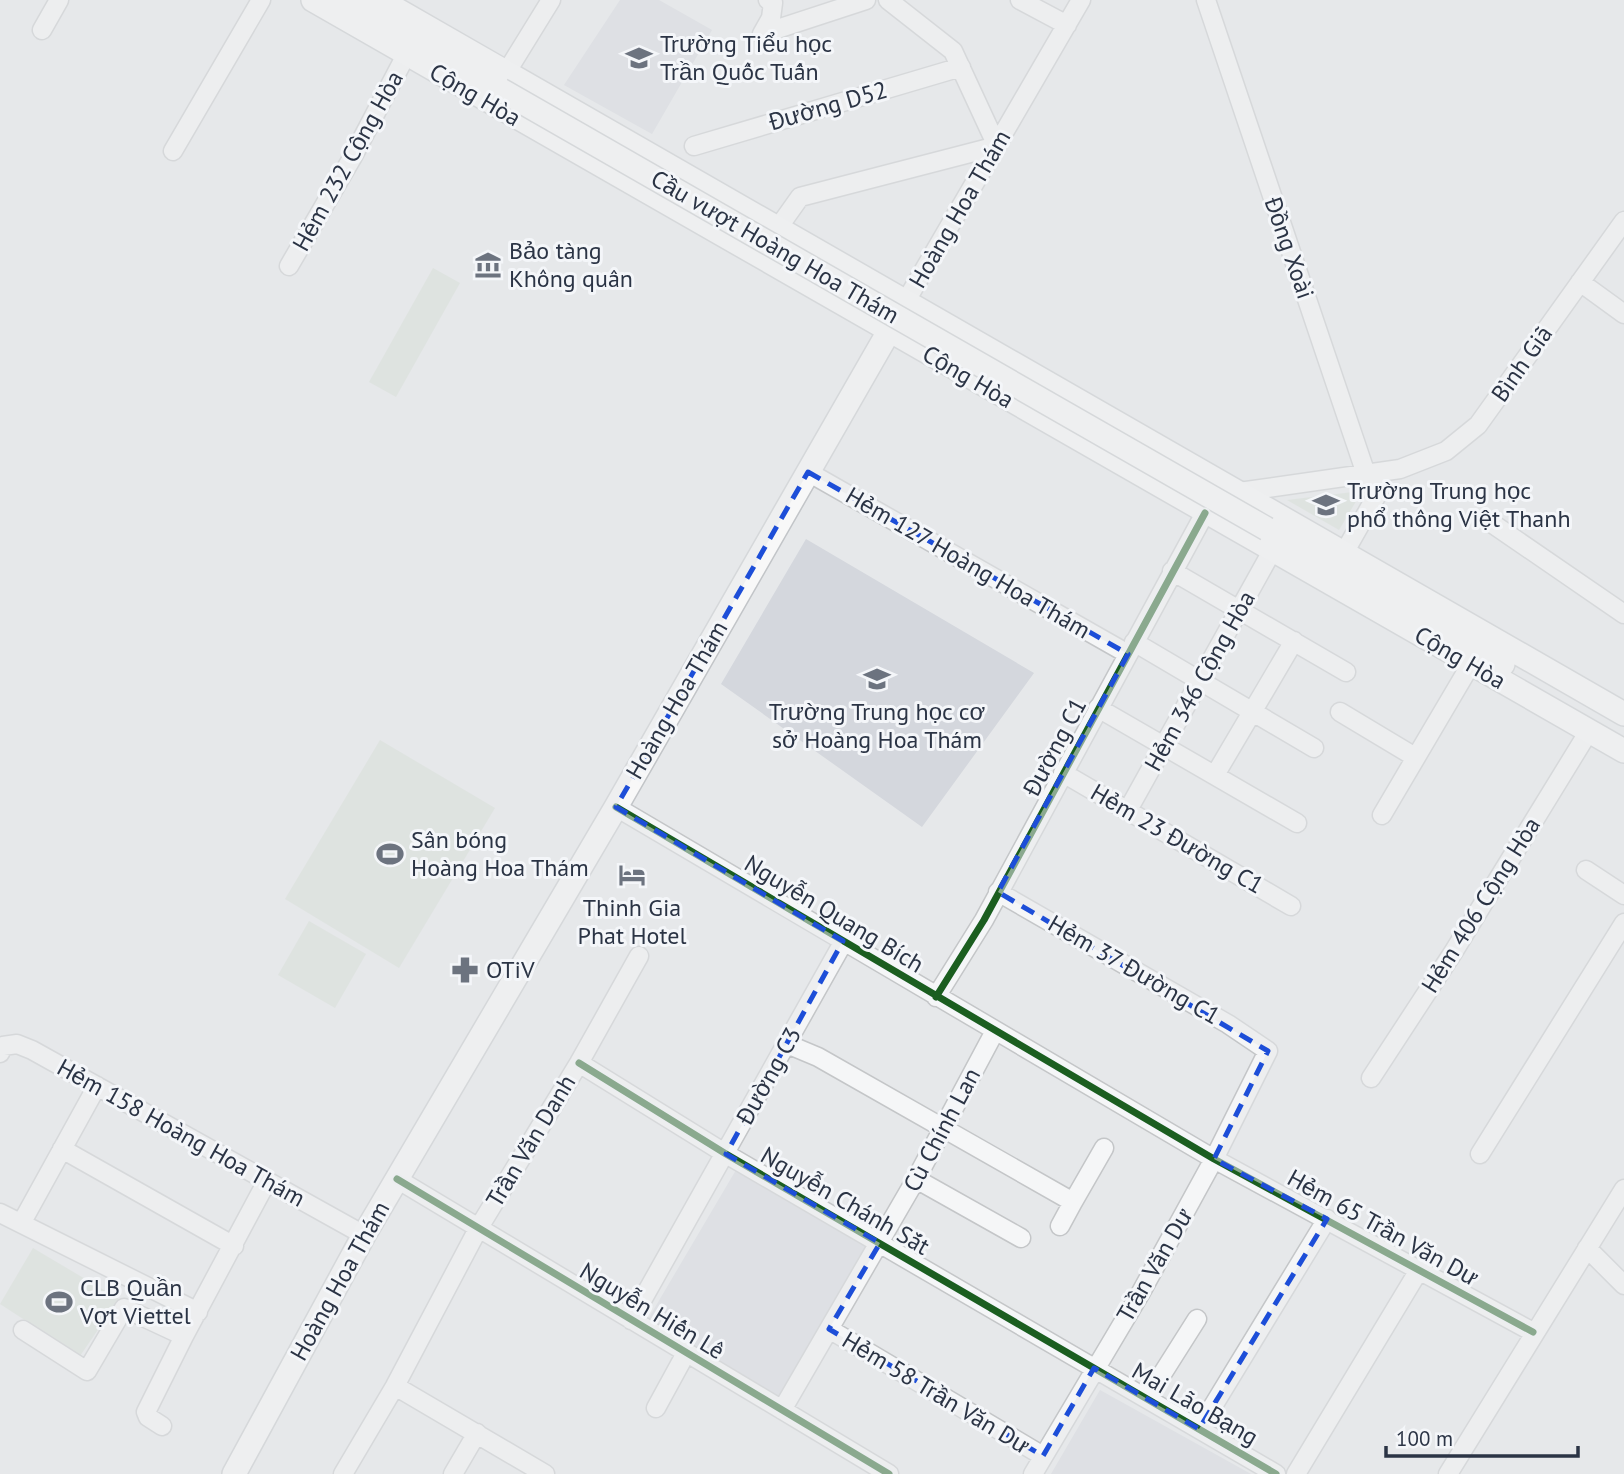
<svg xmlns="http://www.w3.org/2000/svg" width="1624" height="1474" viewBox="0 0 1624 1474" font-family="'PT Sans',sans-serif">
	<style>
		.built { fill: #d4d7dd }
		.green { fill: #d6ded6 }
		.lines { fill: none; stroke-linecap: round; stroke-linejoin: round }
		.minor-casing { stroke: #c4c6c8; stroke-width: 21 }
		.major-casing { stroke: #c2c5c8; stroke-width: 26 }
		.minor { stroke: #f5f6f7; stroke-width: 18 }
		.major { stroke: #f8f8f8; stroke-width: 23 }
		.major-bridge-casing { stroke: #c2c5c8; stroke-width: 26; stroke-linecap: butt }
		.major-bridge { stroke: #f8f8f8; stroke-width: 23 }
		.cycleway-casing { stroke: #f4f6f9; stroke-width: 11 }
		.cycleway { stroke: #1b5e20; stroke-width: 7 }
		.marked { fill: none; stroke: #1d4ed8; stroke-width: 5; stroke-dasharray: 14 9; stroke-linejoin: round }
		.labels { text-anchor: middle; stroke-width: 6; stroke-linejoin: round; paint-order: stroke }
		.poi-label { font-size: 24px; fill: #2b3445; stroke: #f4f6f9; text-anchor: start }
		.street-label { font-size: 24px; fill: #2b3445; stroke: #f4f6f9 }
	</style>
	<rect width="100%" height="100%" fill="#e6e8ea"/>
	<!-- built -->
	<path class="built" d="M 620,0 L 659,0 L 712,30 L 652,134 L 564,85 Z
		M 806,539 L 1034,673 L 922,827 L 721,684 Z
		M 736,1170 L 872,1248 L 782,1401 L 647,1321 Z
		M 1100,1390 L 1251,1474 L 1051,1474 Z"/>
	<!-- green -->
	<path class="green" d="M 433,268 L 460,283 L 396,397 L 369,382 Z
		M 1353,492 L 1358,498 L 1339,530 L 1287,500 Z
		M 380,740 L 495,808 L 399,968 L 285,899 Z
		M 309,921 L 366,954 L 335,1008 L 278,975 Z
		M 33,1248 L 119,1299 L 80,1356 L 0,1304 Z"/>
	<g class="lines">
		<!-- minor casing -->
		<g class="minor-casing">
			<path id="minor" d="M 1020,0 L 1067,25
				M 1206,0 L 1366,474 L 1377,494
				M 42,30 L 59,0
				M 762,34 L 866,0
				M 762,34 L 771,18 L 773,3 L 768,0
				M 506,73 L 551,0
				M 694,146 L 961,67
				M 173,151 L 261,0
				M 778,228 L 800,197 L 997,146 L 953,51 L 888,0
				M 289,266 L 352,158 L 406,55
				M 1580,282 L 1624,314
				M 906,301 L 1081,0
				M 808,472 L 1128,654
				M 1239,492 L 1400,469 L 1446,451 L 1478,425 L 1624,221
				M 1490,522 L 1624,614
				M 1344,553 L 1382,486
				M 1172,571 L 1346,672
				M 1134,642 L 1314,748
				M 1098,708 L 1297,823
				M 1340,712 L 1415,757
				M 1063,773 L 1291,906
				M 1215,775 L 1294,641
				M 616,807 L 1214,1159 L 1533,1332
				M 1128,810 L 1272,551
				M 1382,815 L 1471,664
				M 1586,870 L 1624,895
				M 998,892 L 1228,1024 L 1268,1051 L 1214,1159 L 1140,1294 L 1033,1474
				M 936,997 L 984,920 L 1205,513
				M 787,1044 L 818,1057 L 1073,1202 L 1060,1226
				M 0,1053 L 3,1046 L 17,1044 L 32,1050 L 364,1235
				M 579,1063 L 726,1154 L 1276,1474
				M 1371,1078 L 1454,951 L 1589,731
				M 62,1149 L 234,1246
				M 1480,1154 L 1624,923
				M 397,1179 L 889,1474
				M 916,1179 L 1021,1238
				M 1073,1202 L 1104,1148
				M 0,1213 L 198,1312
				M 22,1222 L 97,1086
				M 1587,1248 L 1624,1285
				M 631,1320 L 844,941
				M 829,1329 L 1043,1456
				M 23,1330 L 87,1371 L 124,1308 L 184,1336 L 267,1181
				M 395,1386 L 545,1474
				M 1147,1398 L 1197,1319
				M 656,1408 L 686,1353
				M 782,1410 L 916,1179 L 995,1031
				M 162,1426 L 148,1417 L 146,1412 L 184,1336
				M 1199,1429 L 1327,1219
				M 343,1474 L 395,1386 L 478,1229 L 579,1063 L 639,956
				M 453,1474 L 477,1433
				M 1296,1474 L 1419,1270
				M 1448,1474 L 1624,1189"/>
		</g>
		<!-- major casing -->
		<g class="major-casing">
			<path id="major" d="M 313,0 L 1624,751
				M 346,0 L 501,90
				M 380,0 L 1624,714
				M 1267,529 L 1503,664
				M 234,1474 L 364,1235 L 616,807 L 896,319"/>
		</g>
		<!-- minor -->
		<use href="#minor" class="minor"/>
		<!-- major -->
		<use href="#major" class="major"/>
		<!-- major-bridge casing -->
		<g class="major-bridge-casing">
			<path id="major-bridge" d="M 501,90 L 1267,529"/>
		</g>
		<!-- major-bridge -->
		<use href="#major-bridge" class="major-bridge"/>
		<!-- cycleway casing -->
		<g class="cycleway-casing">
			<path id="cycleway" d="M 616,807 L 1214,1159 L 1533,1332
				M 936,997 L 984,920 L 1205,513
				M 579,1063 L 726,1154 L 1276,1474
				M 397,1179 L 889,1474"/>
		</g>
		<!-- cycleway -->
		<use href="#cycleway" class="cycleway"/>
	</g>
	<!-- marked area -->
	<path d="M0 0H1624V1474H0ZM 808,472 L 1128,654 L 998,892 L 1268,1051 L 1214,1159 L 1327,1219 L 1199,1429 L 1094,1368 L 1043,1456 L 829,1329 L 880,1243 L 726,1154 L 843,941 L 616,807 Z" fill="#e6e8ea" fill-opacity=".55" fill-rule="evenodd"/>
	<path class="marked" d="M 808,472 L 1128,654 L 998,892 L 1268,1051 L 1214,1159 L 1327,1219 L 1199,1429 L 1094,1368 L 1043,1456 L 829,1329 L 880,1243 L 726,1154 L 843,941 L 616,807 Z"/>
	<!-- icons -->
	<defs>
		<g id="school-bare" transform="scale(2.1)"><path d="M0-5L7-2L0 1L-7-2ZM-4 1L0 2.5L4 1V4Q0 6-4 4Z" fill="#6c737f" stroke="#f4f6f9" stroke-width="2.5" paint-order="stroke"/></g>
		<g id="museum-bare" transform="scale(2.1)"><path d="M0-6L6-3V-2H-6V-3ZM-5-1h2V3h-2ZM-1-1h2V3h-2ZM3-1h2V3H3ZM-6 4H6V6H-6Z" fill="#6c737f" stroke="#f4f6f9" stroke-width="2.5" paint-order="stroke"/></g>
		<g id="stadium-bare" transform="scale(2.1)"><path d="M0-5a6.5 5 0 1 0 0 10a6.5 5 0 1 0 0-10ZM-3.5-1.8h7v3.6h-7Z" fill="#6c737f" stroke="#f4f6f9" stroke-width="2.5" paint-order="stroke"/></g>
		<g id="hotel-bare" transform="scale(2.1)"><path d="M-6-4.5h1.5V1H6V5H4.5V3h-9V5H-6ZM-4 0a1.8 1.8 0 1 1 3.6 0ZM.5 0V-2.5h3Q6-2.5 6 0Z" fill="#6c737f" stroke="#f4f6f9" stroke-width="2.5" paint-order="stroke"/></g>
		<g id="pharmacy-bare" transform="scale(2.1)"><path d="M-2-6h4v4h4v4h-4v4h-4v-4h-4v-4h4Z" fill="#6c737f" stroke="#f4f6f9" stroke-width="2.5" paint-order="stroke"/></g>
	</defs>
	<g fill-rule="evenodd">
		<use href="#school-bare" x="639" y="58"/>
		<use href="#museum-bare" x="488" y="265"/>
		<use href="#school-bare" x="1326" y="505"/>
		<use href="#school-bare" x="877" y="679"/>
		<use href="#stadium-bare" x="390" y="854"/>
		<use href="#hotel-bare" x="632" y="875"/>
		<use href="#pharmacy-bare" x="465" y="970"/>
		<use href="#stadium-bare" x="59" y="1302"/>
	</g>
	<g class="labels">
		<!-- poi labels -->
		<g class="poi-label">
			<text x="660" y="52">Trường Tiểu học<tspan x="660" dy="28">Trần Quốc Tuấn</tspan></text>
			<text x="509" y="259">Bảo tàng<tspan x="509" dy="28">Không quân</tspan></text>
			<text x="1347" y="499">Trường Trung học<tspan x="1347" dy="28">phổ thông Việt Thanh</tspan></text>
			<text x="877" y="720" text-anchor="middle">Trường Trung học cơ<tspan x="877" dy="28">sở Hoàng Hoa Thám</tspan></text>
			<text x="411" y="848">Sân bóng<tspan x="411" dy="28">Hoàng Hoa Thám</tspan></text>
			<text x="632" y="916" text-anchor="middle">Thinh Gia<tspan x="632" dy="28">Phat Hotel</tspan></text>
			<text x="486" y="978">OTiV</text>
			<text x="80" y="1296">CLB Quần<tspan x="80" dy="28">Vợt Viettel</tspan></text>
		</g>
		<!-- street labels -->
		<g class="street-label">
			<text transform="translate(475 95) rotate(30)" y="8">Cộng Hòa</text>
			<text transform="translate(828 106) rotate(-16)" y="8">Đường D52</text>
			<text transform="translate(348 161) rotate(-61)" y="8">Hẻm 232 Cộng Hòa</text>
			<text transform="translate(960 209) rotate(-60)" y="8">Hoàng Hoa Thám</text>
			<text transform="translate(775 247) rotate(30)" y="8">Cầu vượt Hoàng Hoa Thám</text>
			<text transform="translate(1289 248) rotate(71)" y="8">Đồng Xoài</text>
			<text transform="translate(1522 364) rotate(-55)" y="8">Bình Giã</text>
			<text transform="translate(968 377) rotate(30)" y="8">Cộng Hòa</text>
			<text transform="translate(968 563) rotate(30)" y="8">Hẻm 127 Hoàng Hoa Thám</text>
			<text transform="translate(1460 658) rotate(30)" y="8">Cộng Hòa</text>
			<text transform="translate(1200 681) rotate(-61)" y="8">Hẻm 346 Cộng Hòa</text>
			<text transform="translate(677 700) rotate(-60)" y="8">Hoàng Hoa Thám</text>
			<text transform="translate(1055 747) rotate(-62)" y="8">Đường C1</text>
			<text transform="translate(1177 839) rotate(30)" y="8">Hẻm 23 Đường C1</text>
			<text transform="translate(1481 905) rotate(-58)" y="8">Hẻm 406 Cộng Hòa</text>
			<text transform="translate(834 914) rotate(31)" y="8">Nguyễn Quang Bích</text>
			<text transform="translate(1134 970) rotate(30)" y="8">Hẻm 37 Đường C1</text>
			<text transform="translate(769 1076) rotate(-61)" y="8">Đường C3</text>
			<text transform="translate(942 1130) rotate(-62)" y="8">Cù Chính Lan</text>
			<text transform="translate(181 1133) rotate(29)" y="8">Hẻm 158 Hoàng Hoa Thám</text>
			<text transform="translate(531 1141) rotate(-59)" y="8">Trần Văn Danh</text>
			<text transform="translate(845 1201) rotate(30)" y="8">Nguyễn Chánh Sắt</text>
			<text transform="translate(1383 1228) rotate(29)" y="8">Hẻm 65 Trần Văn Dư</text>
			<text transform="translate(1155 1265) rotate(-60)" y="8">Trần Văn Dư</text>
			<text transform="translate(340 1281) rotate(-61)" y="8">Hoàng Hoa Thám</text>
			<text transform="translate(652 1311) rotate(31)" y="8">Nguyễn Hiến Lê</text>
			<text transform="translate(936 1393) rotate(31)" y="8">Hẻm 58 Trần Văn Dư</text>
			<text transform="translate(1195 1404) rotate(30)" y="8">Mai Lão Bạng</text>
		</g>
	</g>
	<!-- scale -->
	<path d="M1386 1446v10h192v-10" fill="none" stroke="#2b3445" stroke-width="3.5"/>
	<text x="1396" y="1446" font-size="21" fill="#2b3445" stroke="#f4f6f9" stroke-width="5" paint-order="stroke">100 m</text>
</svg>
